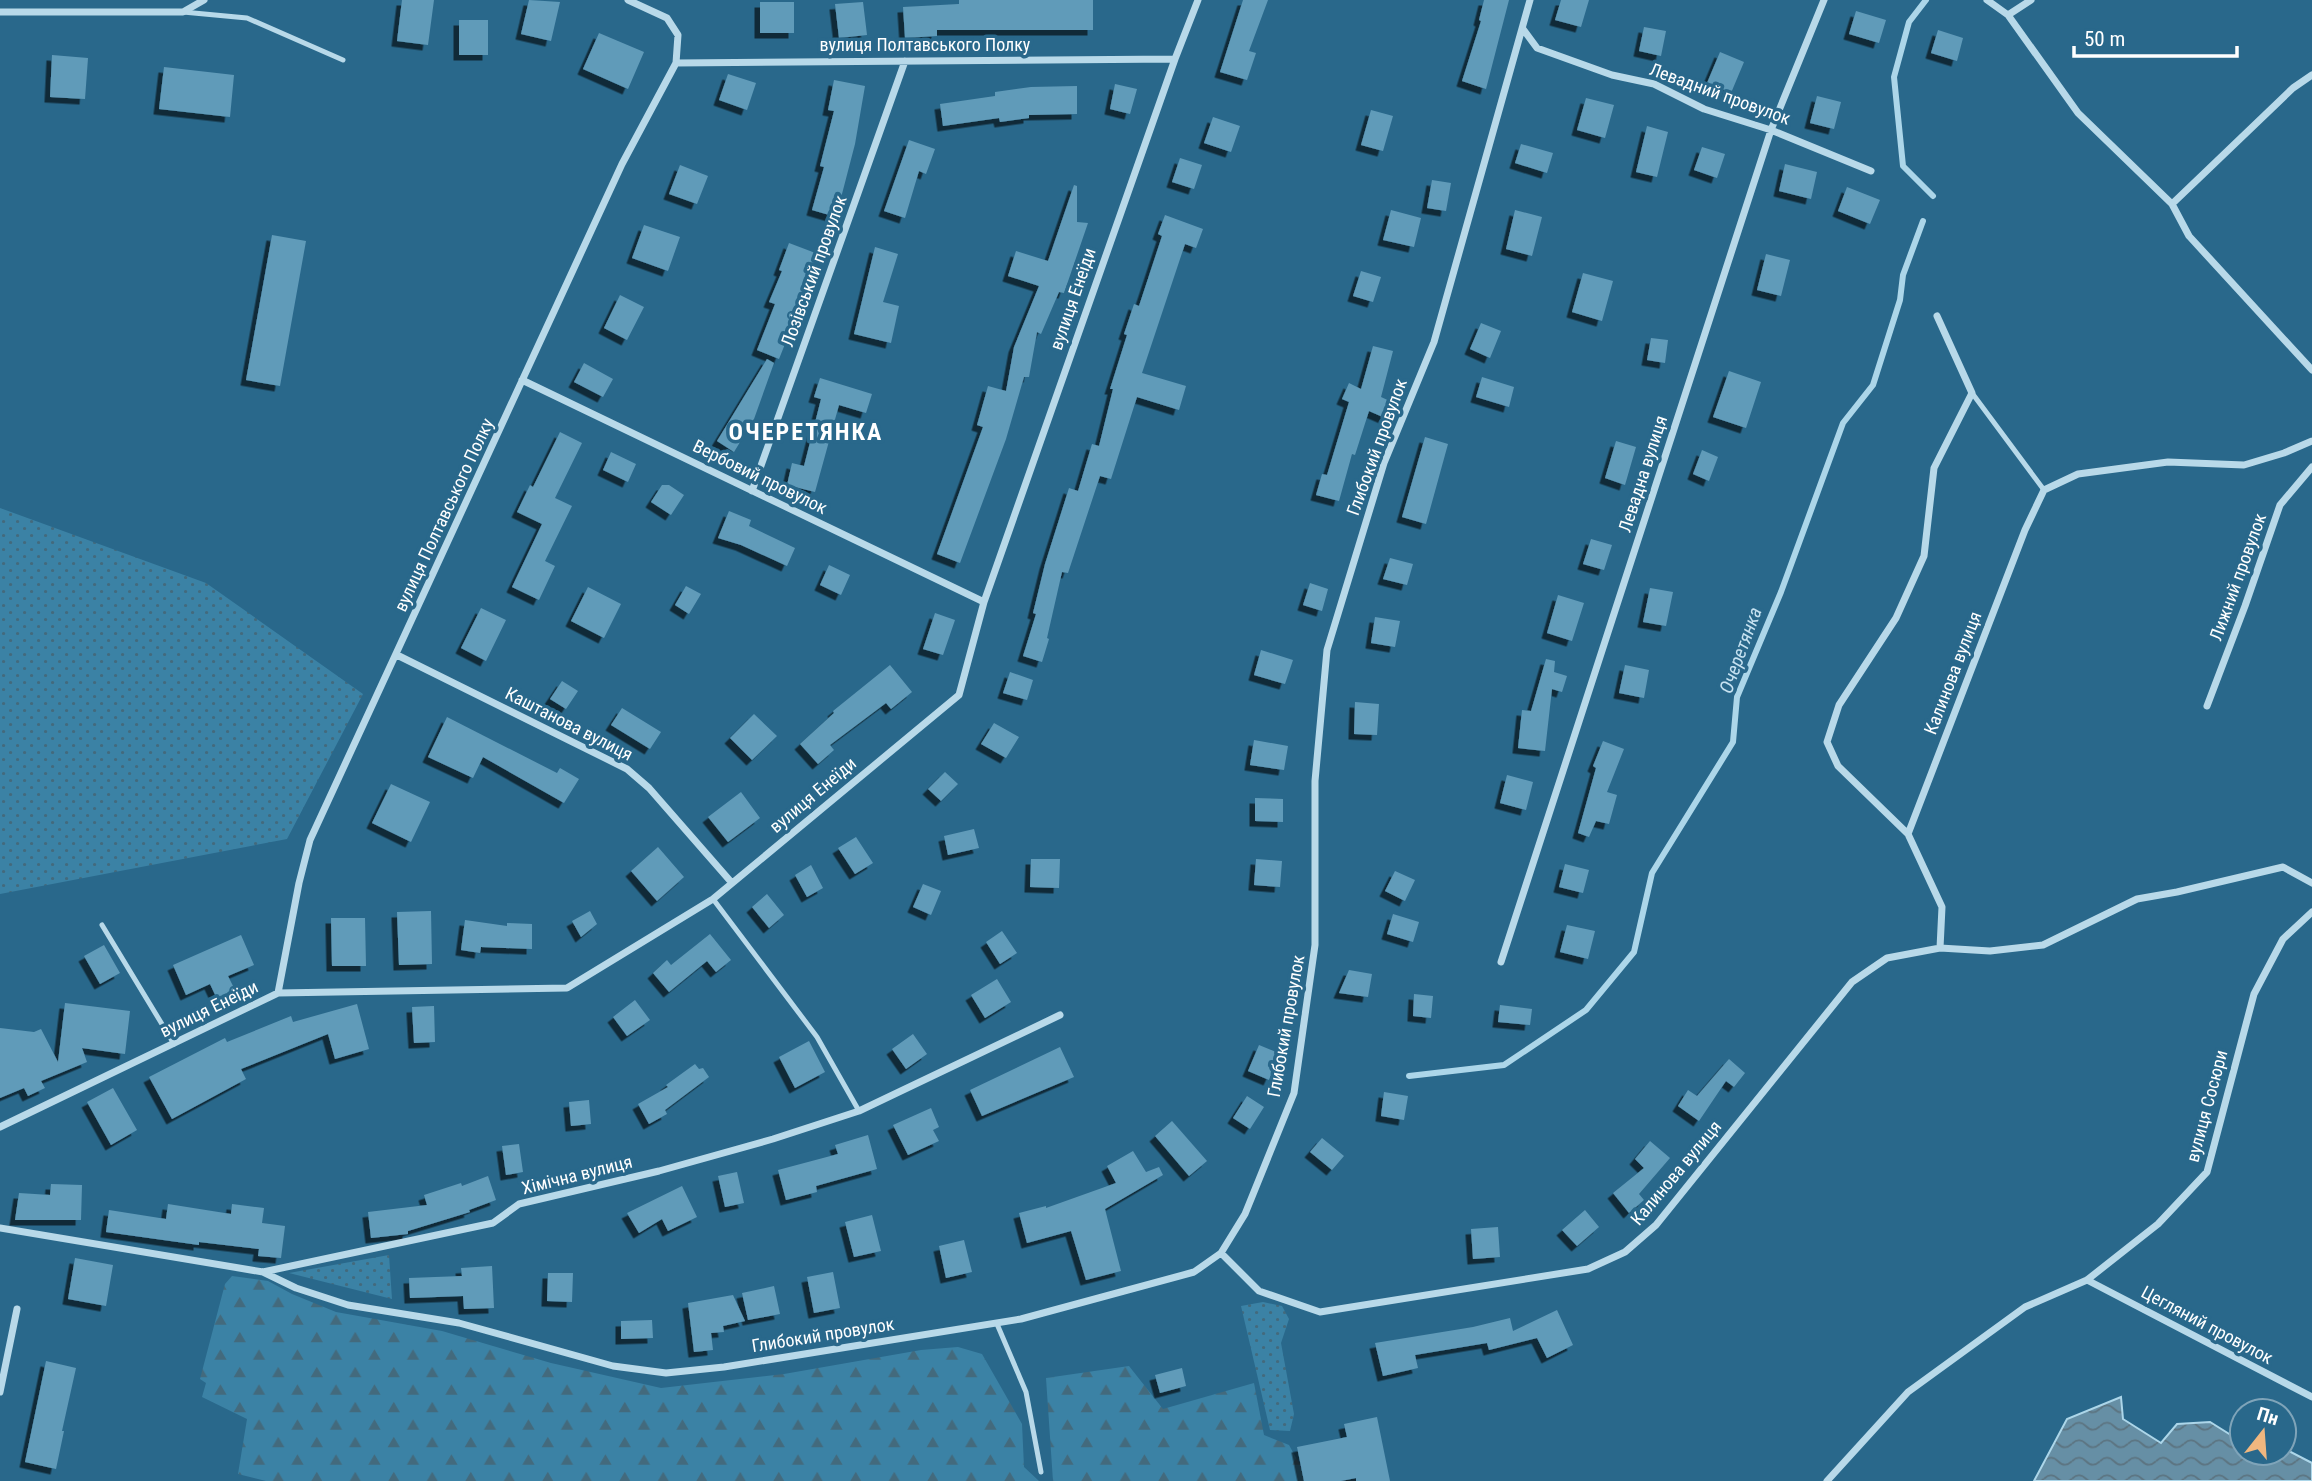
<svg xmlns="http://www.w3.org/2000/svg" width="2312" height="1481" viewBox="0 0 2312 1481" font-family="'Roboto Condensed',sans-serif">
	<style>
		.grass { fill: url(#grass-dots) }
		.forest { fill: url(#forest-firs) }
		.water { fill: url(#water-waves); stroke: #acd6e9; stroke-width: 2 }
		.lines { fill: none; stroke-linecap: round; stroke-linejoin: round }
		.stream { stroke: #acd6e9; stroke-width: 6 }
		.building { fill: #619bb9; filter: url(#shadow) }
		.service { stroke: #b8d9e9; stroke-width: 5 }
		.minor { stroke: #b8d9e9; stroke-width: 7 }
		.labels { text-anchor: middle; stroke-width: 7; stroke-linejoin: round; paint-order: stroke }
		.street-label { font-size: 18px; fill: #fff; stroke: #29688b }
		.water-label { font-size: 19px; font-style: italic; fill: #c6e2f1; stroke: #29688b }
		.district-label { font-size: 24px; font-weight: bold; letter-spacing: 2px; fill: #fff; stroke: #29688b }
	</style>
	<defs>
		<pattern id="grass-dots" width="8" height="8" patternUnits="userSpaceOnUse" patternTransform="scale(1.75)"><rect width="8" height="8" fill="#3b82a5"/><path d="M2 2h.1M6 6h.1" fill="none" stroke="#436a7d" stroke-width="1.8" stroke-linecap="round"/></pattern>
		<pattern id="forest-firs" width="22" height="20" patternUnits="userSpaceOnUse" patternTransform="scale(1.75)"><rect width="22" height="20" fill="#3b82a5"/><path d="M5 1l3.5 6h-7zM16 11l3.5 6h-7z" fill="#436a7d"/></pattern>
		<pattern id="water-waves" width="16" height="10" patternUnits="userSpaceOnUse" patternTransform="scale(1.75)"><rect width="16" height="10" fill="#668fa5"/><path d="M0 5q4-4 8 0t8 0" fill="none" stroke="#5c7481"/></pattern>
		<filter id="shadow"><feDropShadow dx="-5.5" dy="5.5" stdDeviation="0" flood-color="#0009"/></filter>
	</defs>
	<rect width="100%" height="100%" fill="#29688b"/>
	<!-- grass -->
	<path class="grass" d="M 0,508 L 206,583 L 363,694 L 287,839 L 0,894 Z
		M 389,1255 L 392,1299 L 289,1273 Z
		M 1263,1302 L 1282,1306 L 1289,1319 L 1281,1343 L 1294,1414 L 1290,1431 L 1270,1430 L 1241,1306 Z"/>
	<!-- forest -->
	<path class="forest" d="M 232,1276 L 268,1281 L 292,1294 L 336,1312 L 442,1331 L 551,1363 L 661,1388 L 784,1374 L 921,1350 L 958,1347 L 982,1354 L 1022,1424 L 1024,1467 L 1039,1481 L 266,1481 L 238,1474 L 247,1419 L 202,1397 L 206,1383 L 200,1379 L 225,1284 Z
		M 1129,1366 L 1163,1409 L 1254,1383 L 1264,1435 L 1289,1445 L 1309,1481 L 1053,1481 L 1046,1378 Z"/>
	<!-- water -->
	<path class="water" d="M 2121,1397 L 2123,1419 L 2161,1443 L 2177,1424 L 2210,1422 L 2242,1442 L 2242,1453 L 2284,1453 L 2284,1450 L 2287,1450 L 2312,1463 L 2312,1481 L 2034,1481 L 2067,1419 Z"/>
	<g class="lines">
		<!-- stream -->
		<path class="stream" d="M 1926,0 L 1909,22 L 1894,77 L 1903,166 L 1933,196
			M 1409,1076 L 1504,1065 L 1586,1010 L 1634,952 L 1652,873 L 1733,742 L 1737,697 L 1781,592 L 1843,423 L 1873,385 L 1900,300 L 1903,275 L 1923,221"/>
	</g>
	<!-- building -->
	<path class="building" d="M 402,0 L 434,0 L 428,45 L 397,41 Z
		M 529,0 L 560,2 L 551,41 L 521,34 Z
		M 959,0 L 1093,0 L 1093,30 L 937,30 L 937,36 L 905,38 L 903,7 L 959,4 Z
		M 1243,0 L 1268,0 L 1249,51 L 1256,53 L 1247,80 L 1220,72 Z
		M 1484,0 L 1509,0 L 1486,89 L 1462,81 L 1481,21 L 1479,20 Z
		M 1561,0 L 1589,0 L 1581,27 L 1555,20 Z
		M 760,2 L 794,2 L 794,33 L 760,33 Z
		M 863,2 L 867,35 L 839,38 L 835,4 Z
		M 1856,11 L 1886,20 L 1879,43 L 1849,34 Z
		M 459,20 L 488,20 L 488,55 L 459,55 Z
		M 1644,27 L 1666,31 L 1661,56 L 1639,51 Z
		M 1938,30 L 1963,38 L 1957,61 L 1931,53 Z
		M 599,33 L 644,52 L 628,89 L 583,69 Z
		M 1720,52 L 1744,62 L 1731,93 L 1707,83 Z
		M 52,55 L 88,58 L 85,99 L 50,97 Z
		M 164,67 L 234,75 L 230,117 L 159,109 Z
		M 728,74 L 756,83 L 747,110 L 719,100 Z
		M 834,80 L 865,86 L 855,144 L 836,217 L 812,210 L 824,167 L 820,166 L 834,111 L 828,110 Z
		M 1115,84 L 1137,89 L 1130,114 L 1110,109 Z
		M 1077,86 L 1077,114 L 1029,115 L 1029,118 L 1000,122 L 999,118 L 943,126 L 940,104 L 995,96 L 995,92 L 1031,87 Z
		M 1817,96 L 1841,102 L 1834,129 L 1810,123 Z
		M 1586,98 L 1614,105 L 1605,138 L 1577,130 Z
		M 1371,110 L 1393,116 L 1383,151 L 1361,145 Z
		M 1213,117 L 1240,126 L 1231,152 L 1204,143 Z
		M 1647,126 L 1668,132 L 1657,177 L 1636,172 Z
		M 909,140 L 935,149 L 926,174 L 919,171 L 905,218 L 884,211 Z
		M 1521,144 L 1553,153 L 1547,173 L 1515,163 Z
		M 1702,147 L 1725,154 L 1717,178 L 1694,170 Z
		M 1180,158 L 1202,165 L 1194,189 L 1172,182 Z
		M 1785,164 L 1817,172 L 1811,199 L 1779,191 Z
		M 680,165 L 708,176 L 697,204 L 669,194 Z
		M 1432,180 L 1451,183 L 1446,211 L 1427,208 Z
		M 1074,185 L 1077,186 L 1077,222 L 1088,223 L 1064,293 L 1059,292 L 1041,334 L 1037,332 L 1029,377 L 1024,377 L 1006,439 L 960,563 L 937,554 L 983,427 L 977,425 L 988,386 L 1006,391 L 1014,347 L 1039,286 L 1008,276 L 1016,251 L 1048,261 Z
		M 1847,187 L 1880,200 L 1870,224 L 1838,211 Z
		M 1391,210 L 1421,218 L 1414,247 L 1383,240 Z
		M 1515,210 L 1542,217 L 1532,256 L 1506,249 Z
		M 1165,215 L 1203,229 L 1196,248 L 1185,244 L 1142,373 L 1186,386 L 1179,410 L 1137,397 L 1111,479 L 1100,476 L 1068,573 L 1062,572 L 1047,638 L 1049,639 L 1042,662 L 1023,656 L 1036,614 L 1033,613 L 1045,564 L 1069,488 L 1078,491 L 1092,444 L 1099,446 L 1113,389 L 1110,389 L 1127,335 L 1124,334 L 1134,304 L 1139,306 L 1162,236 L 1158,234 Z
		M 644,225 L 680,237 L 668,271 L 632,258 Z
		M 272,235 L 306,241 L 280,386 L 246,380 Z
		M 789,243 L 818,254 L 784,338 L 787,339 L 779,359 L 757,350 L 775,304 L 769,302 L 782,271 L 779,270 Z
		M 875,247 L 898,254 L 883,302 L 899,306 L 891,343 L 854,334 Z
		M 1766,254 L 1790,260 L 1781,296 L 1757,290 Z
		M 1361,271 L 1381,277 L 1373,302 L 1353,296 Z
		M 1583,273 L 1613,281 L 1602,321 L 1572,312 Z
		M 620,295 L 644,307 L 627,340 L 604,328 Z
		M 1481,323 L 1501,331 L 1490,358 L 1470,349 Z
		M 1651,338 L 1668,340 L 1665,363 L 1647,360 Z
		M 1373,346 L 1393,351 L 1381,397 L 1392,402 L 1385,418 L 1369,411 L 1355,455 L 1352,454 L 1339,501 L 1316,495 L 1322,474 L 1327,475 L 1349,402 L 1342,399 L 1349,383 L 1361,389 Z
		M 767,359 L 774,363 L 754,419 L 734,452 L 717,441 Z
		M 584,363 L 613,379 L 603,397 L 574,382 Z
		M 1729,371 L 1761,382 L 1746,428 L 1713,417 Z
		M 1482,377 L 1514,387 L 1509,407 L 1476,397 Z
		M 820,378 L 872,394 L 866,413 L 839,405 L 815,492 L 787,485 L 792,463 L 804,466 L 821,399 L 814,397 Z
		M 560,432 L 582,443 L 555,498 L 572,506 L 545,561 L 555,566 L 539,600 L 512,587 L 542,524 L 517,512 L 530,485 L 533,487 Z
		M 1425,437 L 1448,444 L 1426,524 L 1402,517 Z
		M 1616,441 L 1636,447 L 1625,485 L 1605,478 Z
		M 1702,450 L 1718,457 L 1709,481 L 1693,474 Z
		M 611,452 L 636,464 L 628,482 L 603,470 Z
		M 662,485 L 669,485 L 684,495 L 671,515 L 651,502 Z
		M 729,511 L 751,520 L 749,526 L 795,548 L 787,566 L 741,545 L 718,538 Z
		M 1591,539 L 1612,545 L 1604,570 L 1583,564 Z
		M 1390,558 L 1413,564 L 1407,585 L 1383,579 Z
		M 829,565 L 850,575 L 841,595 L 820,585 Z
		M 1310,583 L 1328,589 L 1322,611 L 1303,605 Z
		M 686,586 L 701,594 L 689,614 L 675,605 Z
		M 588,587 L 621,604 L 604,638 L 571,621 Z
		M 1650,588 L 1673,592 L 1666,626 L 1643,622 Z
		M 1558,595 L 1584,603 L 1572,641 L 1547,633 Z
		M 481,608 L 506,620 L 486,661 L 461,648 Z
		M 935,613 L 955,620 L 943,655 L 923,649 Z
		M 1375,617 L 1400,621 L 1395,647 L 1371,643 Z
		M 1261,650 L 1293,660 L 1285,684 L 1254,675 Z
		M 1546,659 L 1555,661 L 1554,672 L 1567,676 L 1562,692 L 1552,689 L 1545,751 L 1518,748 L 1522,710 L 1531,711 Z
		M 890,665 L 912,692 L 891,709 L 886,703 L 830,745 L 834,750 L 818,764 L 800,744 L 834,713 L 833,711 Z
		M 1625,665 L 1649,670 L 1644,698 L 1619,693 Z
		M 1010,672 L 1033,680 L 1027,700 L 1003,693 Z
		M 562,681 L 578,691 L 566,709 L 550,699 Z
		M 1355,702 L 1379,704 L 1377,735 L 1354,734 Z
		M 622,708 L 661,732 L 650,749 L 611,725 Z
		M 754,714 L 777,736 L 752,760 L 730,738 Z
		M 447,717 L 557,773 L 560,768 L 579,779 L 564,803 L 483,757 L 473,778 L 428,757 Z
		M 994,723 L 1019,737 L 1006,758 L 981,744 Z
		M 1254,740 L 1288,746 L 1284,770 L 1250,765 Z
		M 1603,741 L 1624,749 L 1607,792 L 1617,795 L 1609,824 L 1596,821 L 1589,837 L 1578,833 L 1596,768 L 1593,766 Z
		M 945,772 L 958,784 L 941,801 L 928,789 Z
		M 1507,775 L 1533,782 L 1526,810 L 1500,803 Z
		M 391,784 L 430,802 L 411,842 L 372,823 Z
		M 741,792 L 760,818 L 728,842 L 708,817 Z
		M 1255,798 L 1283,799 L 1283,822 L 1255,821 Z
		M 974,829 L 979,848 L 948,855 L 944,836 Z
		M 856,837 L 873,863 L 855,874 L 838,848 Z
		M 658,847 L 684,877 L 657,901 L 631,871 Z
		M 1031,859 L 1060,859 L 1059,888 L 1030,887 Z
		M 1256,859 L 1282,861 L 1280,887 L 1254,885 Z
		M 1565,864 L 1589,870 L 1583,893 L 1559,887 Z
		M 811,865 L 823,888 L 807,897 L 795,875 Z
		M 1395,871 L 1415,880 L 1405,901 L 1385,891 Z
		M 923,884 L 941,891 L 931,915 L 913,907 Z
		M 767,894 L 784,915 L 769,928 L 752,907 Z
		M 431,911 L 432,964 L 399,965 L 397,912 Z
		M 590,911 L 597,924 L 581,937 L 572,921 Z
		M 1393,914 L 1419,922 L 1413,942 L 1387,934 Z
		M 331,918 L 365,918 L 366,966 L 332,966 Z
		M 465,920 L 507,926 L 507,923 L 532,924 L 532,949 L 481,947 L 480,953 L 461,950 Z
		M 1567,925 L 1595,931 L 1588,959 L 1560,952 Z
		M 1002,931 L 1017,953 L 1000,964 L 986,942 Z
		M 710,934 L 731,960 L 716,972 L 707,961 L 669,992 L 653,973 L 667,960 L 671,965 Z
		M 241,935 L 254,965 L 228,976 L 236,992 L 218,1001 L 210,984 L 186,995 L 173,965 Z
		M 104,945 L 120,973 L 100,984 L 84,956 Z
		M 1349,970 L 1372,974 L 1368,997 L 1339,993 Z
		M 997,979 L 1011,1002 L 985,1018 L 971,995 Z
		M 1414,994 L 1433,996 L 1431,1018 L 1413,1016 Z
		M 635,1000 L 650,1020 L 627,1036 L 613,1017 Z
		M 65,1003 L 130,1011 L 125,1054 L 82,1048 L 87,1062 L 41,1081 L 45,1088 L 28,1096 L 24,1088 L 0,1098 L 0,1028 L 34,1032 L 41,1029 L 58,1062 Z
		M 357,1004 L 369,1049 L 335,1059 L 328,1034 L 241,1069 L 246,1079 L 172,1119 L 149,1077 L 225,1038 L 227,1042 L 291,1016 L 293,1022 Z
		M 1500,1005 L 1532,1009 L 1530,1025 L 1498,1022 Z
		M 434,1006 L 435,1042 L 414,1043 L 412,1007 Z
		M 913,1034 L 927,1054 L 906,1069 L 892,1049 Z
		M 809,1041 L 825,1072 L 795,1088 L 779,1057 Z
		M 1259,1045 L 1281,1054 L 1269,1080 L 1248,1071 Z
		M 1060,1047 L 1074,1077 L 982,1116 L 970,1090 Z
		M 1729,1059 L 1745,1073 L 1734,1087 L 1726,1081 L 1699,1121 L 1678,1106 L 1688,1090 L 1697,1096 Z
		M 695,1064 L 699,1069 L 703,1068 L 709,1077 L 665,1110 L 667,1114 L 649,1124 L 638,1104 L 668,1087 L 666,1085 Z
		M 113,1088 L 137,1130 L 111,1145 L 87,1102 Z
		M 1384,1092 L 1408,1096 L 1404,1120 L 1381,1116 Z
		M 1247,1096 L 1264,1107 L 1250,1129 L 1233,1118 Z
		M 589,1100 L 591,1124 L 571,1126 L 569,1102 Z
		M 931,1108 L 939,1127 L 933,1130 L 939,1141 L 908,1155 L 893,1125 Z
		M 1172,1121 L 1207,1161 L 1189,1176 L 1155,1136 Z
		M 868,1135 L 877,1169 L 816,1186 L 817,1192 L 786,1200 L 778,1170 L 838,1154 L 835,1145 Z
		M 1322,1138 L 1344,1156 L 1332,1170 L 1310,1152 Z
		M 1650,1141 L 1670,1158 L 1639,1194 L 1644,1200 L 1629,1213 L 1613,1193 L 1644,1168 L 1635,1159 Z
		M 519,1144 L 523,1172 L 506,1175 L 502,1146 Z
		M 1133,1151 L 1146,1172 L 1159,1167 L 1163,1175 L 1105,1209 L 1121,1271 L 1086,1280 L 1071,1231 L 1027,1243 L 1019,1213 L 1046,1206 L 1046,1208 L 1116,1183 L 1107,1166 Z
		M 737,1172 L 744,1203 L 725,1207 L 718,1176 Z
		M 488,1176 L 496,1200 L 469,1210 L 470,1212 L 408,1231 L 408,1234 L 371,1238 L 368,1212 L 427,1205 L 424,1195 L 461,1183 L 462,1186 Z
		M 51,1184 L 82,1185 L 81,1220 L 15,1220 L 19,1193 L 50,1195 Z
		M 682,1186 L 697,1217 L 668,1231 L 662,1219 L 639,1233 L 627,1213 Z
		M 168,1204 L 231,1214 L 232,1204 L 264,1208 L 262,1223 L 285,1226 L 281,1258 L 258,1256 L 259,1249 L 199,1242 L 199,1245 L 106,1232 L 109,1210 L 166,1219 Z
		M 1585,1210 L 1599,1227 L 1577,1246 L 1562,1230 Z
		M 872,1215 L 881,1251 L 854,1257 L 845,1222 Z
		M 1498,1227 L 1500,1257 L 1473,1259 L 1471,1229 Z
		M 964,1240 L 972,1272 L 946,1278 L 939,1246 Z
		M 75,1258 L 113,1265 L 106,1306 L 68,1299 Z
		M 492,1266 L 494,1308 L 464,1309 L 463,1296 L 410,1298 L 409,1278 L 462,1276 L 461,1268 Z
		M 833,1272 L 840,1308 L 814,1313 L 807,1277 Z
		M 548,1273 L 573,1273 L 572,1302 L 547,1301 Z
		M 774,1286 L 780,1314 L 748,1320 L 742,1293 Z
		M 733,1295 L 745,1321 L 723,1326 L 724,1332 L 711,1333 L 713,1350 L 694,1352 L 688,1303 Z
		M 1557,1310 L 1573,1345 L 1547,1358 L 1537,1338 L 1489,1350 L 1487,1343 L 1415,1355 L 1418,1368 L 1383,1376 L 1375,1343 L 1473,1327 L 1510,1318 L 1513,1331 Z
		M 652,1320 L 653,1338 L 621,1339 L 621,1321 Z
		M 46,1361 L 76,1368 L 62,1431 L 64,1431 L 56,1469 L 25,1462 Z
		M 1182,1368 L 1186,1386 L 1160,1393 L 1155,1375 Z
		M 1377,1417 L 1390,1481 L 1356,1481 L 1356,1478 L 1341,1481 L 1304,1481 L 1297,1447 L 1347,1437 L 1344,1424 Z"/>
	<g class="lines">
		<!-- service -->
		<path class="service" d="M 183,12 L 247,18 L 343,60
			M 1972,393 L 2044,490
			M 713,899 L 817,1037 L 859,1111
			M 102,925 L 174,1044
			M 997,1324 L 1026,1392 L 1041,1472"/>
		<!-- minor -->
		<path class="minor" d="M 1987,0 L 2008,15 L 2078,113 L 2172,204 L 2189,236 L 2312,370
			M 0,12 L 183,12 L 204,0
			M 2008,15 L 2031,0
			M 1523,29 L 1537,48 L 1612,75 L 1654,84 L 1704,109 L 1771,130 L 1871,171
			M 676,63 L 1175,59
			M 2172,204 L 2293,88 L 2312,75
			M 522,380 L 984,602
			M 752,491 L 905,61
			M 397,655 L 627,769 L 649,788 L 732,883
			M 2207,706 L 2245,606 L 2280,505 L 2312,467
			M 1908,834 L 1838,766 L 1827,742 L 1839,705 L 1896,618 L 1924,556 L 1934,468 L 1972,393 L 1937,316
			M 1940,948 L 1990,951 L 2043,945 L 2137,899 L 2177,892 L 2283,867 L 2312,883
			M 1501,962 L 1771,130 L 1824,0
			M 278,993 L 299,883 L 310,840 L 622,164 L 676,63 L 678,35 L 667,18 L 628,0
			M 0,1127 L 278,993 L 567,988 L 713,899 L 959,695 L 984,602 L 1175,59 L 1198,0
			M 0,1228 L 263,1272 L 493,1223 L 519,1204 L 659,1171 L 773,1139 L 859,1111 L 1060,1015
			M 1221,1253 L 1259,1291 L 1320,1312 L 1588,1269 L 1625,1252 L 1656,1225 L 1852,982 L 1887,958 L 1940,948 L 1942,907 L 1908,834 L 2025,530 L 2044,490 L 2078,474 L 2168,462 L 2244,465 L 2284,453 L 2312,441
			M 263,1272 L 296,1288 L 348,1305 L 459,1323 L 613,1366 L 666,1373 L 724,1367 L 1021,1319 L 1194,1272 L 1221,1253 L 1245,1214 L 1294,1093 L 1315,945 L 1315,781 L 1327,650 L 1384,463 L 1434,342 L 1530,0
			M 2087,1280 L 2312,1397
			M 0,1392 L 17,1309
			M 1827,1481 L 1908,1392 L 2025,1307 L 2087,1280 L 2158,1224 L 2207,1172 L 2254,994 L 2283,939 L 2312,912"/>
	</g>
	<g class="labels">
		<!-- street labels -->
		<g class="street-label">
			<text x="925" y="51">вулиця Полтавського Полку</text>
			<text transform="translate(1720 94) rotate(20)" y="6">Левадний провулок</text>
			<text transform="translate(814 271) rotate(-70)" y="6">Лозівський провулок</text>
			<text transform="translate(1073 299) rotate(-71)" y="6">вулиця Енеїди</text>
			<text transform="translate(1377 447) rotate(-70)" y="6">Глибокий провулок</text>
			<text transform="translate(1643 474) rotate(-72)" y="6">Левадна вулиця</text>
			<text transform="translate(760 477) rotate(26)" y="6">Вербовий провулок</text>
			<text transform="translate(444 515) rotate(-65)" y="6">вулиця Полтавського Полку</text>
			<text transform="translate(2238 577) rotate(-70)" y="6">Лижний провулок</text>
			<text transform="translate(1953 673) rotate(-69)" y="6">Калинова вулиця</text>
			<text transform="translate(569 724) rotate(27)" y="6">Каштанова вулиця</text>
			<text transform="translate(813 795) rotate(-40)" y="6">вулиця Енеїди</text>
			<text transform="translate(209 1009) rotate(-26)" y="6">вулиця Енеїди</text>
			<text transform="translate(1286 1026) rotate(-80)" y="6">Глибокий провулок</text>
			<text transform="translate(2207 1106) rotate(-75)" y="6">вулиця Сосюри</text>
			<text transform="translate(1676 1173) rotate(-50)" y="6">Калинова вулиця</text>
			<text transform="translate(577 1175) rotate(-14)" y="6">Хімічна вулиця</text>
			<text transform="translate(2207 1325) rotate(28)" y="6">Цегляний провулок</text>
			<text transform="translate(823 1335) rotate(-9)" y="6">Глибокий провулок</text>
		</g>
		<!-- water labels -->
		<g class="water-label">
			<text transform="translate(1740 650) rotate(-70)" y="7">Очеретянка</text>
		</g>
		<!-- district labels -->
		<g class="district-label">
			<text x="806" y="440">ОЧЕРЕТЯНКА</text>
		</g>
	</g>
	<!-- north arrow -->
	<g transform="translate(2263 1432) rotate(17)"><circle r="33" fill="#29688b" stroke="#7fa4b9" stroke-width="2"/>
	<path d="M0-5L12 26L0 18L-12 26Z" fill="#f0b77f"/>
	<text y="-10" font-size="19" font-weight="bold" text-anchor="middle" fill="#ffffff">Пн</text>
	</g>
	<!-- scale -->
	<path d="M2074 46v10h163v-10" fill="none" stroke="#ffffff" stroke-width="3.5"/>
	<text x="2084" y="46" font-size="21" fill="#ffffff" stroke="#29688b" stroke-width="5" paint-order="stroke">50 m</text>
</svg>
